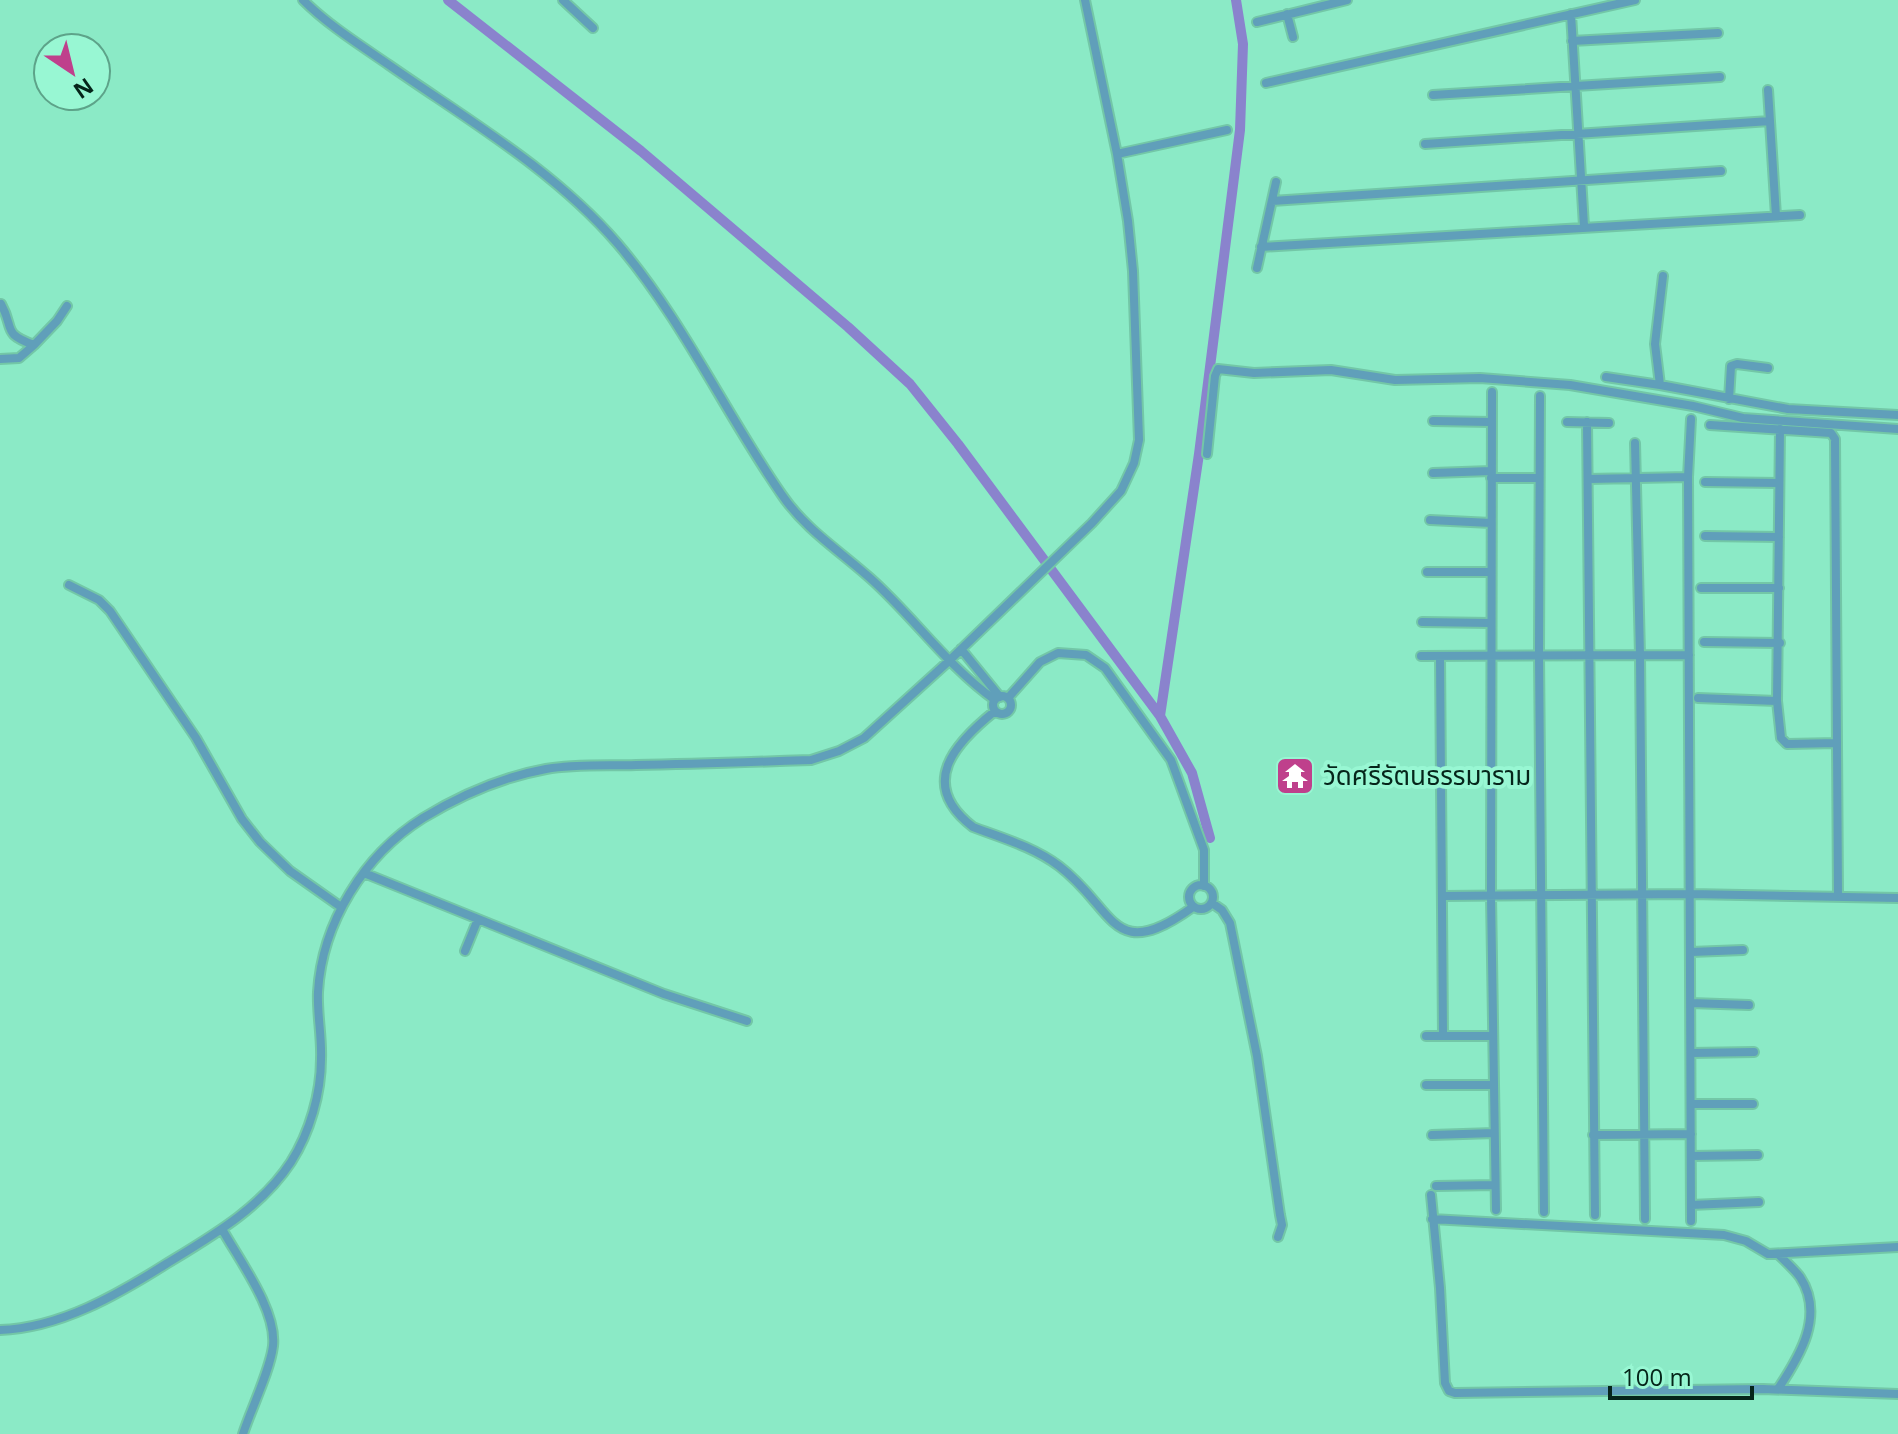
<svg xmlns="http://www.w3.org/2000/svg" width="1898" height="1434" viewBox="0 0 1898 1434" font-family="'Open Sans','Noto Sans Thai',sans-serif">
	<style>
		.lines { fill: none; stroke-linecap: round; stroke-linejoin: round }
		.canal { stroke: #8a83cd; stroke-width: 10 }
		.minor-casing { stroke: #73c7a7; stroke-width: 12 }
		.minor { stroke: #609fba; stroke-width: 8 }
		.labels { text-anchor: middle; stroke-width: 8; stroke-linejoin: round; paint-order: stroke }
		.poi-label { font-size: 26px; fill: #05251a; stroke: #98f7d3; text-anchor: start }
	</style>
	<rect width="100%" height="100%" fill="#8beac6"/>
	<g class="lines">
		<!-- canal -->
		<path class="canal" d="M 448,0 L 641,151 L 848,327 L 910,384 L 958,444 L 1160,716 L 1192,773 L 1210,838
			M 1160,716 L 1199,454 L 1240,130 L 1243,44 L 1236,0"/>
		<!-- minor casing -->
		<g class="minor-casing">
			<path id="minor" d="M 303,0 C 328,25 360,45 389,65 C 468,120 554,170 617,243 C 683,320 725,413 782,495 C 805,529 840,551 870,578 C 913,616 947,666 995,700
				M 563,0 L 593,28
				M 1287,14 L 1293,37
				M 1571,14 L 1584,226
				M 1257,22 L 1347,0
				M 1572,41 L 1718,33
				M 1266,83 L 1635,0
				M 1768,90 L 1776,216
				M 1433,95 L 1720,77
				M 1425,144 L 1770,121
				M 1117,154 L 1227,130
				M 1272,201 L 1721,171
				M 1261,247 L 1800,215
				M 1257,268 L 1276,182
				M 1663,276 L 1655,344 L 1660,385 L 1788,409 L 1898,415
				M 34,345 L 57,321 L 67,306
				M 0,359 L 19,358 L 34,345 C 1,333 15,329 1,304
				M 1606,377 L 1660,385
				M 1492,392 L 1491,896 L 1496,1210
				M 1540,396 L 1539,655 L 1544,1212
				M 1729,399 L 1731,366 L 1737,364 L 1768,368
				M 1691,419 L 1688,477 L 1691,1221
				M 1433,421 L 1491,422
				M 1567,422 L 1609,423
				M 1587,422 L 1595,1215
				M 1710,425 L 1831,433 L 1835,439 L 1838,896
				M 1780,429 L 1777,701 L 1781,738 L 1787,744 L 1837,743
				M 1635,443 L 1640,655 L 1645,1219
				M 1207,454 L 1215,376 L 1218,369 L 1254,373 L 1331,370 L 1395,380 L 1480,378 L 1570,385 L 1693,406 L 1743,418 L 1898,429
				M 1433,473 L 1491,471
				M 1491,478 L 1539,478
				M 1588,479 L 1688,477
				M 1705,482 L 1779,483
				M 1430,520 L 1491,523
				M 1705,536 L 1779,537
				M 1427,572 L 1491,572
				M 69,585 L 99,600 L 110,611 L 196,738 L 242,819 L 260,842 L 290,871 L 341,907
				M 1701,588 L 1779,588
				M 1422,622 L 1491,623
				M 1704,642 L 1780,643
				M 961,649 L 1000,697
				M 1421,656 L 1689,655
				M 1440,656 L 1443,1036
				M993 705a9 9 0 1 1 18 0a9 9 0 1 1-18 0Z
				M 1008,698 L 1040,662 L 1058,653 L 1086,655 L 1105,668 L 1171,760 L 1204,850 L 1204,886
				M 1698,698 L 1777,701
				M 995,711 C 955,743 917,784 973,827 C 1002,838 1034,847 1059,866 C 1116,909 1111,966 1193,907
				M 364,873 L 664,994 L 747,1021
				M1189 897a12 12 0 1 1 24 0a12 12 0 1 1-24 0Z
				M 1443,896 L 1691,894 L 1898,898
				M 1212,903 L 1222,910 L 1230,923 L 1257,1056 L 1280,1215 L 1282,1225 L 1278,1237
				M 465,951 L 478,919
				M 1691,952 L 1743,950
				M 1691,1003 L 1749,1005
				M 1426,1036 L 1493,1036
				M 1691,1053 L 1754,1052
				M 1426,1085 L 1494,1085
				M 1691,1104 L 1753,1104
				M 1432,1135 L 1494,1133
				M 1593,1135 L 1691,1134
				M 1691,1156 L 1758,1155
				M 1436,1186 L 1495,1185
				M 1431,1195 L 1440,1288 L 1445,1383 L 1449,1391 L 1455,1393 L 1763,1389 L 1898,1394
				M 1691,1205 L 1759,1202
				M 1432,1219 L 1724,1235 L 1746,1241 L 1768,1254 L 1898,1247
				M 222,1229 C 239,1260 277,1310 273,1346 C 270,1371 251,1409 243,1434
				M 1778,1254 C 1785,1261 1794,1269 1800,1277 C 1825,1315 1800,1356 1778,1389
				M 0,1330 C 60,1328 117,1295 166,1264 C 212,1236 261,1208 291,1162 C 310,1132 321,1093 321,1059 C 322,1037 317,1014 318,992 C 322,923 364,855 423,818 C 461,795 502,777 546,769 C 575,764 607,766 636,765 C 694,764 753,762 811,760 L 839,751 L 864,738 L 950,660 L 1092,523 L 1121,491 L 1134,463 L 1139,440 L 1133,271 L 1128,221 L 1117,154 L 1085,0"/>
		</g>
		<!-- minor -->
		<use href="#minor" class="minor"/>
	</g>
	<!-- icons -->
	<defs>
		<g id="temple-square" transform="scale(2)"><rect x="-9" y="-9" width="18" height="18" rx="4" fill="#bf408c" stroke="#98f7d3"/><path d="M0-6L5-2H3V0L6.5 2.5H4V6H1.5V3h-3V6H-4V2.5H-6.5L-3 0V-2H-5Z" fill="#fff"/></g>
	</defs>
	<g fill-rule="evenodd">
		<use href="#temple-square" x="1295" y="776"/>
	</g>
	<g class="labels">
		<!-- poi labels -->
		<g class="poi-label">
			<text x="1323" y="785">วัดศรีรัตนธรรมาราม</text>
		</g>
	</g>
	<!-- north arrow -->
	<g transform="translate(72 72) rotate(145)"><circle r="38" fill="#98f7d3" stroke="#5da389" stroke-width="2"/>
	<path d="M0-6L14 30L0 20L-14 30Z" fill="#bf408c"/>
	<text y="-12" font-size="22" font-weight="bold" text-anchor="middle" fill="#05251a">N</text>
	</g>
	<!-- scale -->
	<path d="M1610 1386v12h142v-12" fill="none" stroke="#05251a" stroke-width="4"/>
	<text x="1622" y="1386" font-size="24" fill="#05251a" stroke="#98f7d3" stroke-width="6" paint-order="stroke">100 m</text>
</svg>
